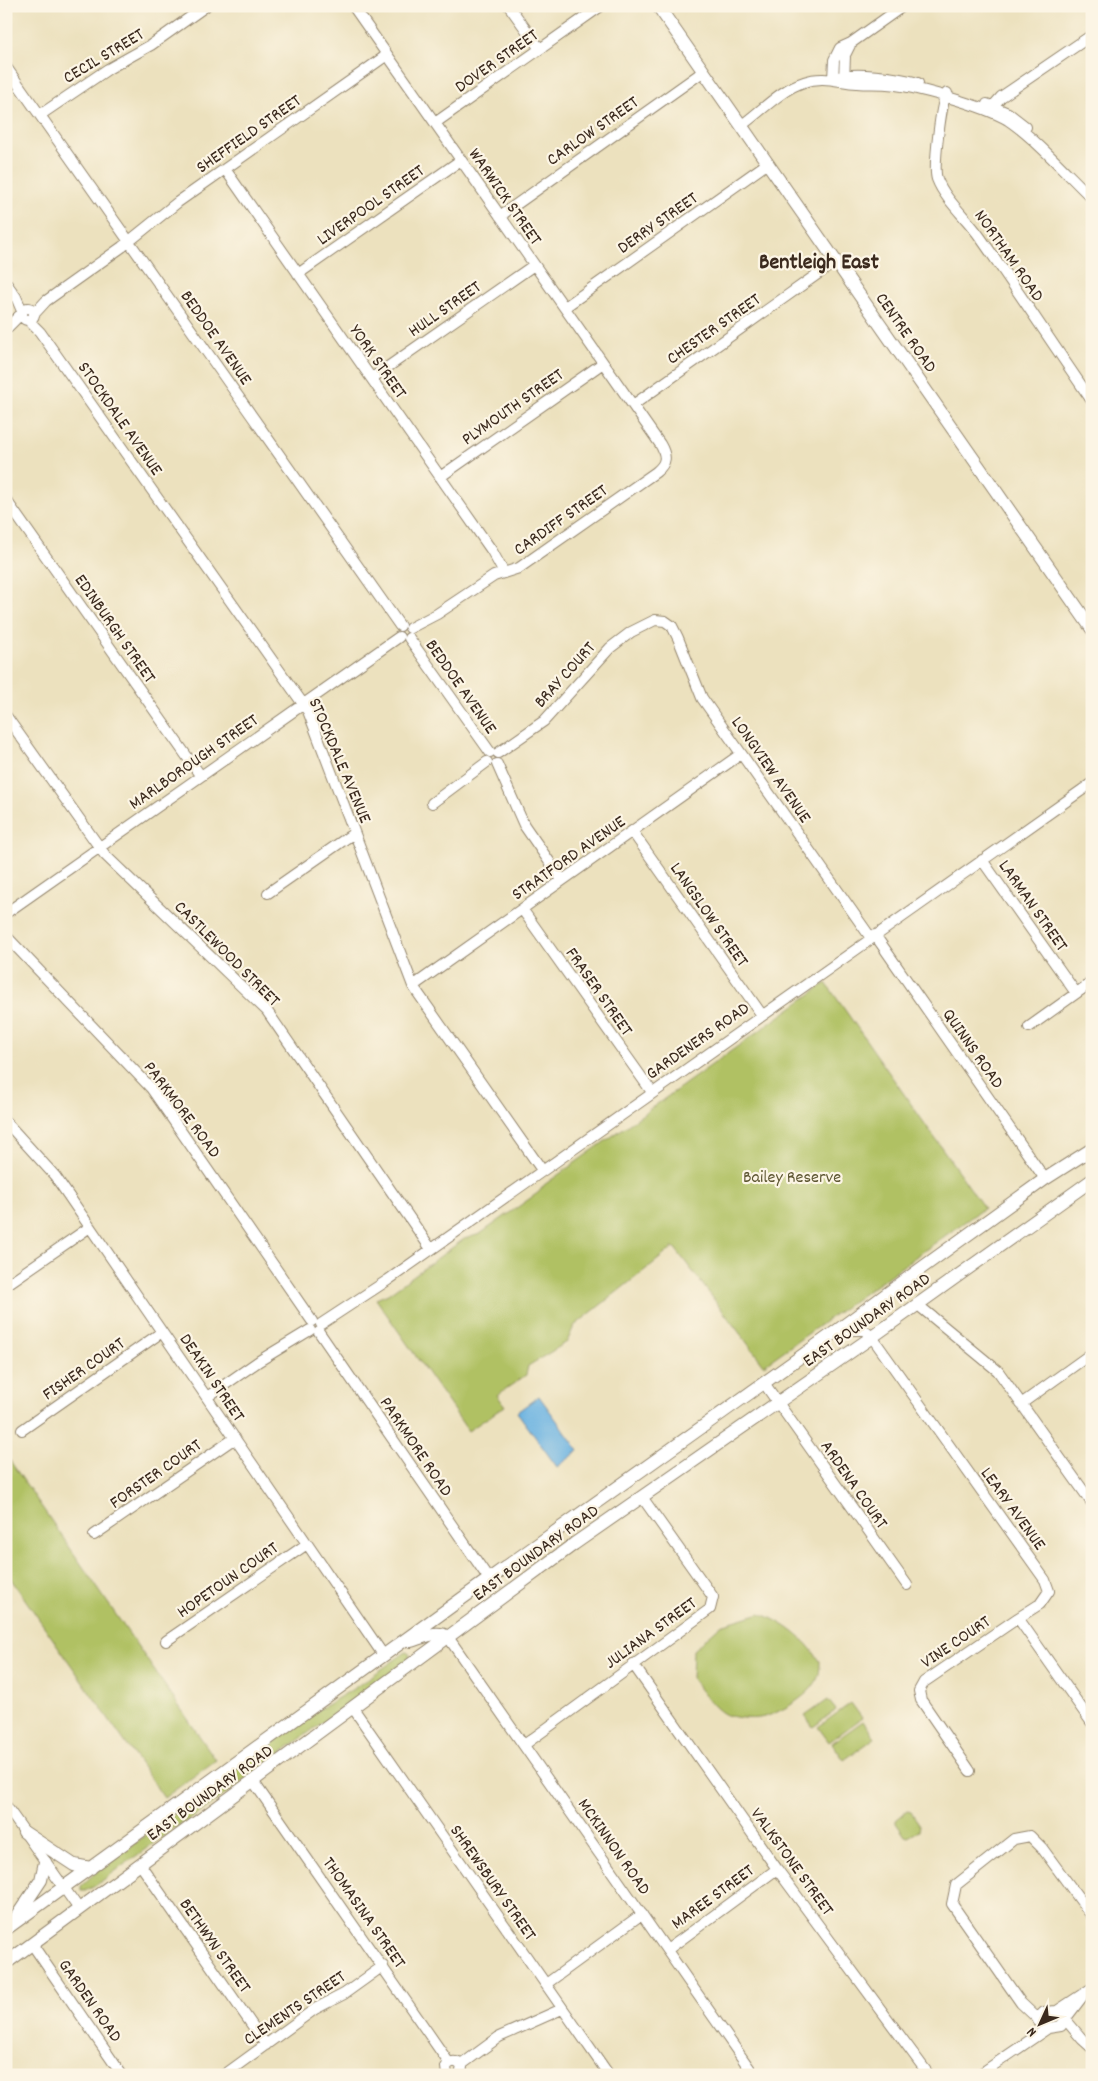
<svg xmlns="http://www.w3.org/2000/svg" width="1098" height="2081" viewBox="0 0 1098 2081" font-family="Dekko,sans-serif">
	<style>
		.green { fill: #b0c164; stroke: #767641 }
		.water { fill: #6ab2e1; stroke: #526e80 }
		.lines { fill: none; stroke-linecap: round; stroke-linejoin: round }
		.minor-casing { stroke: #94866e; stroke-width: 12 }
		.major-casing { stroke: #94866e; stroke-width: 14 }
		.minor { stroke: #fff; stroke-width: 10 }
		.major { stroke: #fff; stroke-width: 12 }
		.labels { text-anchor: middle; stroke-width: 4.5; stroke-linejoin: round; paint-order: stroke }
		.street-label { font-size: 18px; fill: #3b2a1e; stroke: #fcf5e5 }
		.park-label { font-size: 18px; fill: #5e5733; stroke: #fcf5e5 }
		.district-label { font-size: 22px; font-weight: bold; fill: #3b2a1e; stroke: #fcf5e5 }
	</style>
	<rect width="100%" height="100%" fill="#fcf5e5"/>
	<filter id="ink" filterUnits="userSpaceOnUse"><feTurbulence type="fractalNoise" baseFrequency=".02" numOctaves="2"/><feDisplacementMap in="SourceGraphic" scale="10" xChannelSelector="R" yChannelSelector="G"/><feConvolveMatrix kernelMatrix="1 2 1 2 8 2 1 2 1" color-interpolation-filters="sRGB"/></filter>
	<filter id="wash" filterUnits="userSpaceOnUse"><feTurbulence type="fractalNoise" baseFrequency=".0096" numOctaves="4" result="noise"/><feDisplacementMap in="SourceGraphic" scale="20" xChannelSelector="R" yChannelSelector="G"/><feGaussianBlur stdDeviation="1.12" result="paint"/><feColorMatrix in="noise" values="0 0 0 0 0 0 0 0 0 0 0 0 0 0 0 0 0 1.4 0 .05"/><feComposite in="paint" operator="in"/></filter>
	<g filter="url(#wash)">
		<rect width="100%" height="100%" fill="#ece1be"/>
		<!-- green -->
		<path class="green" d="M 826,983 L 984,1208 L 764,1365 L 674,1247 L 574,1326 L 567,1342 L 528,1366 L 526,1375 L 497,1395 L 505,1406 L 468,1431 L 376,1299 L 388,1294 L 464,1239 L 480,1234 L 539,1192 L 544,1185 Z
			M 6,1455 L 216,1760 L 164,1798 L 6,1572 Z
			M 760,1613 C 788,1625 803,1637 820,1661 C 820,1666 820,1672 818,1677 C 813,1694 782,1712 764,1717 C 754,1720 740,1718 730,1716 C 717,1714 700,1689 692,1679 L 693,1650 L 721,1625 Z
			M 406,1652 L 409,1653 L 410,1658 L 201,1812 L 173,1829 L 95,1886 L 85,1891 L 81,1891 L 81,1886 L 97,1871 L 310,1715 L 353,1689 Z
			M 828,1700 L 836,1710 L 813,1727 L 805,1716 Z
			M 851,1703 L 862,1718 L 829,1742 L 818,1727 Z
			M 863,1721 L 875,1738 L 844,1760 L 832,1743 Z
			M 907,1811 L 911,1812 L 920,1825 L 919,1831 L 908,1837 L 905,1836 L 896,1823 L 896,1820 Z"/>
		<!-- water -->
		<path class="water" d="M 539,1396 L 579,1451 L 557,1467 L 517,1412 Z"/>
	</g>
	<g filter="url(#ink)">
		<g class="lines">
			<!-- minor casing -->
			<g class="minor-casing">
				<path id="minor" d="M 353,6 L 660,444 C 667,456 667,463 656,472 L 519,568 L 494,576 L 437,614 L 410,628
					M 509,6 L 540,49
					M 6,67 L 400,626
					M 834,78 C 852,71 898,77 918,83
					M 833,79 L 834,60 L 840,48 L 851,43 L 903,6
					M 844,81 L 845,55 L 851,43
					M 947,93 C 941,101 933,168 937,179 C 945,200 967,218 980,237 C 1018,291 1054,346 1092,401
					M 987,104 L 1008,113 L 1026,127
					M 993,111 L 994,105 L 1001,97 L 1092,35
					M 40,115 L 108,69 L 151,45 L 206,6
					M 435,123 L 601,6
					M 742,125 C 760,112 783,88 804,82 C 823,75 839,82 857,83 C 867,84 877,83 887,84 C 915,86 984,106 1008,120 C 1035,138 1068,175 1092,198
					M 225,169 L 492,551 L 504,573
					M 500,216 L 704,71
					M 298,274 L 461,160
					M 6,283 L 16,297 L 22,311
					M 565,307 L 768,163
					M22 314a6 6 0 1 1 12 0a6 6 0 1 1-12 0Z
					M 35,313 L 46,301 L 122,247 L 178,202 L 387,55
					M 28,320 L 40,332 L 308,711 L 413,986 L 542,1170
					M 6,329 L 22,313
					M 372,378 L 534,265
					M 633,405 L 836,261
					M 440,477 L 603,363
					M 6,500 L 200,775
					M 409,638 L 490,752
					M 6,716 L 105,855 L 267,1011 L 431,1249
					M 498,753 L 544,721 L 610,648 L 631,632 L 655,620 L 665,621 L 672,626 L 678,638 L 702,698 L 871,938
					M 497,764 L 524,825 L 562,880
					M 432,803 L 487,762
					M 632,831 L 762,1015
					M 982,860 L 1076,993
					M 268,893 L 354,833
					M 522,909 L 652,1092
					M 6,913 L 399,637
					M 875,935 L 1045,1179
					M 6,936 L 151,1088 L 312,1321
					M 413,986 L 741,754
					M 1029,1027 L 1092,982
					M 6,1122 L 55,1176 L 384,1656
					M 6,1285 L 90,1227
					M 918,1305 L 998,1371 L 1092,1503
					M 321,1324 L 388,1280 L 1092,783
					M 838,1330 L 864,1330 L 872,1337 L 1045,1580 L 1049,1591 L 1040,1604 L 1018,1618 L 1092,1723
					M 319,1332 L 489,1579
					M 764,1383 L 907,1585
					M 207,1397 L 259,1361 L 310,1330
					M 1021,1404 L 1092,1353
					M 22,1430 L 162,1332
					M 94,1535 L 235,1438
					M 448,1637 L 754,2075
					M 166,1641 L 307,1544
					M 633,1664 L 777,1869 L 929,2075
					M 353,1708 L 609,2075
					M 524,1745 L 710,1609 L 713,1597 L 642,1497
					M 970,1771 L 921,1700 L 919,1691 L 924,1682 L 1018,1618
					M 253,1781 L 449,2063
					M 6,1806 L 79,1909
					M 140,1864 L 266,2045
					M 32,1944 L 122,2075
					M 667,1950 L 777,1869
					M 546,1984 L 642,1914
					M 1057,2011 L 1092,1988
					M 1066,2018 L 1082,1997
					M 1038,2019 L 1021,2003 L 952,1904 L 956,1885 L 1014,1839 L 1030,1836 L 1042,1848 L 1092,1916
					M 1066,2020 L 1082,2039 L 1092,2048
					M 461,2065 L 499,2037 L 562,2009
					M 224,2075 L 315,2009 L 344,1994 L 383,1966
					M 447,2075 L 446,2067 C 450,2060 458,2060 462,2067 L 460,2075
					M 979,2075 L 1048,2028 L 1061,2026 L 1066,2018 L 1057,2011 L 1044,2012 L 1038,2018 L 1038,2021 L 1048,2028"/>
			</g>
			<!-- major casing -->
			<g class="major-casing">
				<path id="major" d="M 658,6 L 1092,629
					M 411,1641 C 423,1638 436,1629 448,1637
					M 24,1832 L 74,1865 L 91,1868
					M 15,1919 L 41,1880 L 45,1862
					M 6,1929 L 489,1579 L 838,1330 L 923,1267 L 1045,1179 L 1092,1149
					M 6,1963 L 574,1544 L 872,1337 L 1092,1180"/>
			</g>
			<!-- minor -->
			<use href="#minor" class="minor"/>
			<!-- major -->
			<use href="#major" class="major"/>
		</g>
	</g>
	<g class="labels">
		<!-- street labels -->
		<g class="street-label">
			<text transform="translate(103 55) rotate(-31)" y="6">CECIL STREET</text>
			<text transform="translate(496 60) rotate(-35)" y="6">DOVER STREET</text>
			<text transform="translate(592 130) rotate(-35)" y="6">CARLOW STREET</text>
			<text transform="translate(248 133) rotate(-35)" y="6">SHEFFIELD STREET</text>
			<text transform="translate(506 196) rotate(55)" y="6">WARWICK STREET</text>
			<text transform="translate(370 204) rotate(-35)" y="6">LIVERPOOL STREET</text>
			<text transform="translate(657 222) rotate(-35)" y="6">DERRY STREET</text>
			<text transform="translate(1010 255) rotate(55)" y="6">NORTHAM ROAD</text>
			<text transform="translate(444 308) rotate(-35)" y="6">HULL STREET</text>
			<text transform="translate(713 328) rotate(-35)" y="6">CHESTER STREET</text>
			<text transform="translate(907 332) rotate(55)" y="6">CENTRE ROAD</text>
			<text transform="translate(217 337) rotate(55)" y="6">BEDDOE AVENUE</text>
			<text transform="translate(379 361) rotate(55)" y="6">YORK STREET</text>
			<text transform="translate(512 406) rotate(-35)" y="6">PLYMOUTH STREET</text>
			<text transform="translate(121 418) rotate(55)" y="6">STOCKDALE AVENUE</text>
			<text transform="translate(560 519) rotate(-35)" y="6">CARDIFF STREET</text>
			<text transform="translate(116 628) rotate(55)" y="6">EDINBURGH STREET</text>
			<text transform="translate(564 674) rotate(-48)" y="6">BRAY COURT</text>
			<text transform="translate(462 686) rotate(55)" y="6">BEDDOE AVENUE</text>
			<text transform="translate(341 760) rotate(67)" y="6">STOCKDALE AVENUE</text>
			<text transform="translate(193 761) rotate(-35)" y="6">MARLBOROUGH STREET</text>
			<text transform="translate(772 769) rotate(55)" y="6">LONGVIEW AVENUE</text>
			<text transform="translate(568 857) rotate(-35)" y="6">STRATFORD AVENUE</text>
			<text transform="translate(1034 905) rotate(55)" y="6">LARMAN STREET</text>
			<text transform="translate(710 914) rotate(55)" y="6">LANGSLOW STREET</text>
			<text transform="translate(228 953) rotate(45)" y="6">CASTLEWOOD STREET</text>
			<text transform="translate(600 991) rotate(55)" y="6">FRASER STREET</text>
			<text transform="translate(697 1040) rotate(-35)" y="6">GARDENERS ROAD</text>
			<text transform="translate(974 1048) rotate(55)" y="6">QUINNS ROAD</text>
			<text transform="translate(183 1109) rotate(53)" y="6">PARKMORE ROAD</text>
			<text transform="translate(866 1319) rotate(-35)" y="6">EAST BOUNDARY ROAD</text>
			<text transform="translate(83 1368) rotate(-35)" y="6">FISHER COURT</text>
			<text transform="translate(213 1377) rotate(56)" y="6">DEAKIN STREET</text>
			<text transform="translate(417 1446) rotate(56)" y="6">PARKMORE ROAD</text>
			<text transform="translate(155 1473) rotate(-35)" y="6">FORSTER COURT</text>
			<text transform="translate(855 1484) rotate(55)" y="6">ARDENA COURT</text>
			<text transform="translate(1014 1508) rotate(54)" y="6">LEARY AVENUE</text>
			<text transform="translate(535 1552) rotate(-36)" y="6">EAST BOUNDARY ROAD</text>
			<text transform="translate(227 1579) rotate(-35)" y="6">HOPETOUN COURT</text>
			<text transform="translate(650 1632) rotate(-36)" y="6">JULIANA STREET</text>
			<text transform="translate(955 1641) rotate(-34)" y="6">VINE COURT</text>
			<text transform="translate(209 1792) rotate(-36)" y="6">EAST BOUNDARY ROAD</text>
			<text transform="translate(615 1846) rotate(55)" y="6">MCKINNON ROAD</text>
			<text transform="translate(793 1861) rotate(54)" y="6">VALKSTONE STREET</text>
			<text transform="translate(494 1882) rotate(55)" y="6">SHREWSBURY STREET</text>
			<text transform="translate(712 1896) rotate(-36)" y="6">MAREE STREET</text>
			<text transform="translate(365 1912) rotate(55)" y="6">THOMASINA STREET</text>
			<text transform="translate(216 1945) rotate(55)" y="6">BETHWYN STREET</text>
			<text transform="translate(91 2000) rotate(55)" y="6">GARDEN ROAD</text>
			<text transform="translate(294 2007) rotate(-34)" y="6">CLEMENTS STREET</text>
		</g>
		<!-- park labels -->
		<g class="park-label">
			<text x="792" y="1182">Bailey Reserve</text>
		</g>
		<!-- district labels -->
		<g class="district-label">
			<text x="819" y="268">Bentleigh East</text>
		</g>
	</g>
	<!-- margin -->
	<rect width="1098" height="2081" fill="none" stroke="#fcf5e5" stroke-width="25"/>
	<!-- north arrow -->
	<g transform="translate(1040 2024) rotate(226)" stroke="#fcf5e5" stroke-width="4" paint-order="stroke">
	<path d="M0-4L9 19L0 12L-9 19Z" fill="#3b2a1e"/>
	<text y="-8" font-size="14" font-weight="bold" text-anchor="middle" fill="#3b2a1e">N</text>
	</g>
</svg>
